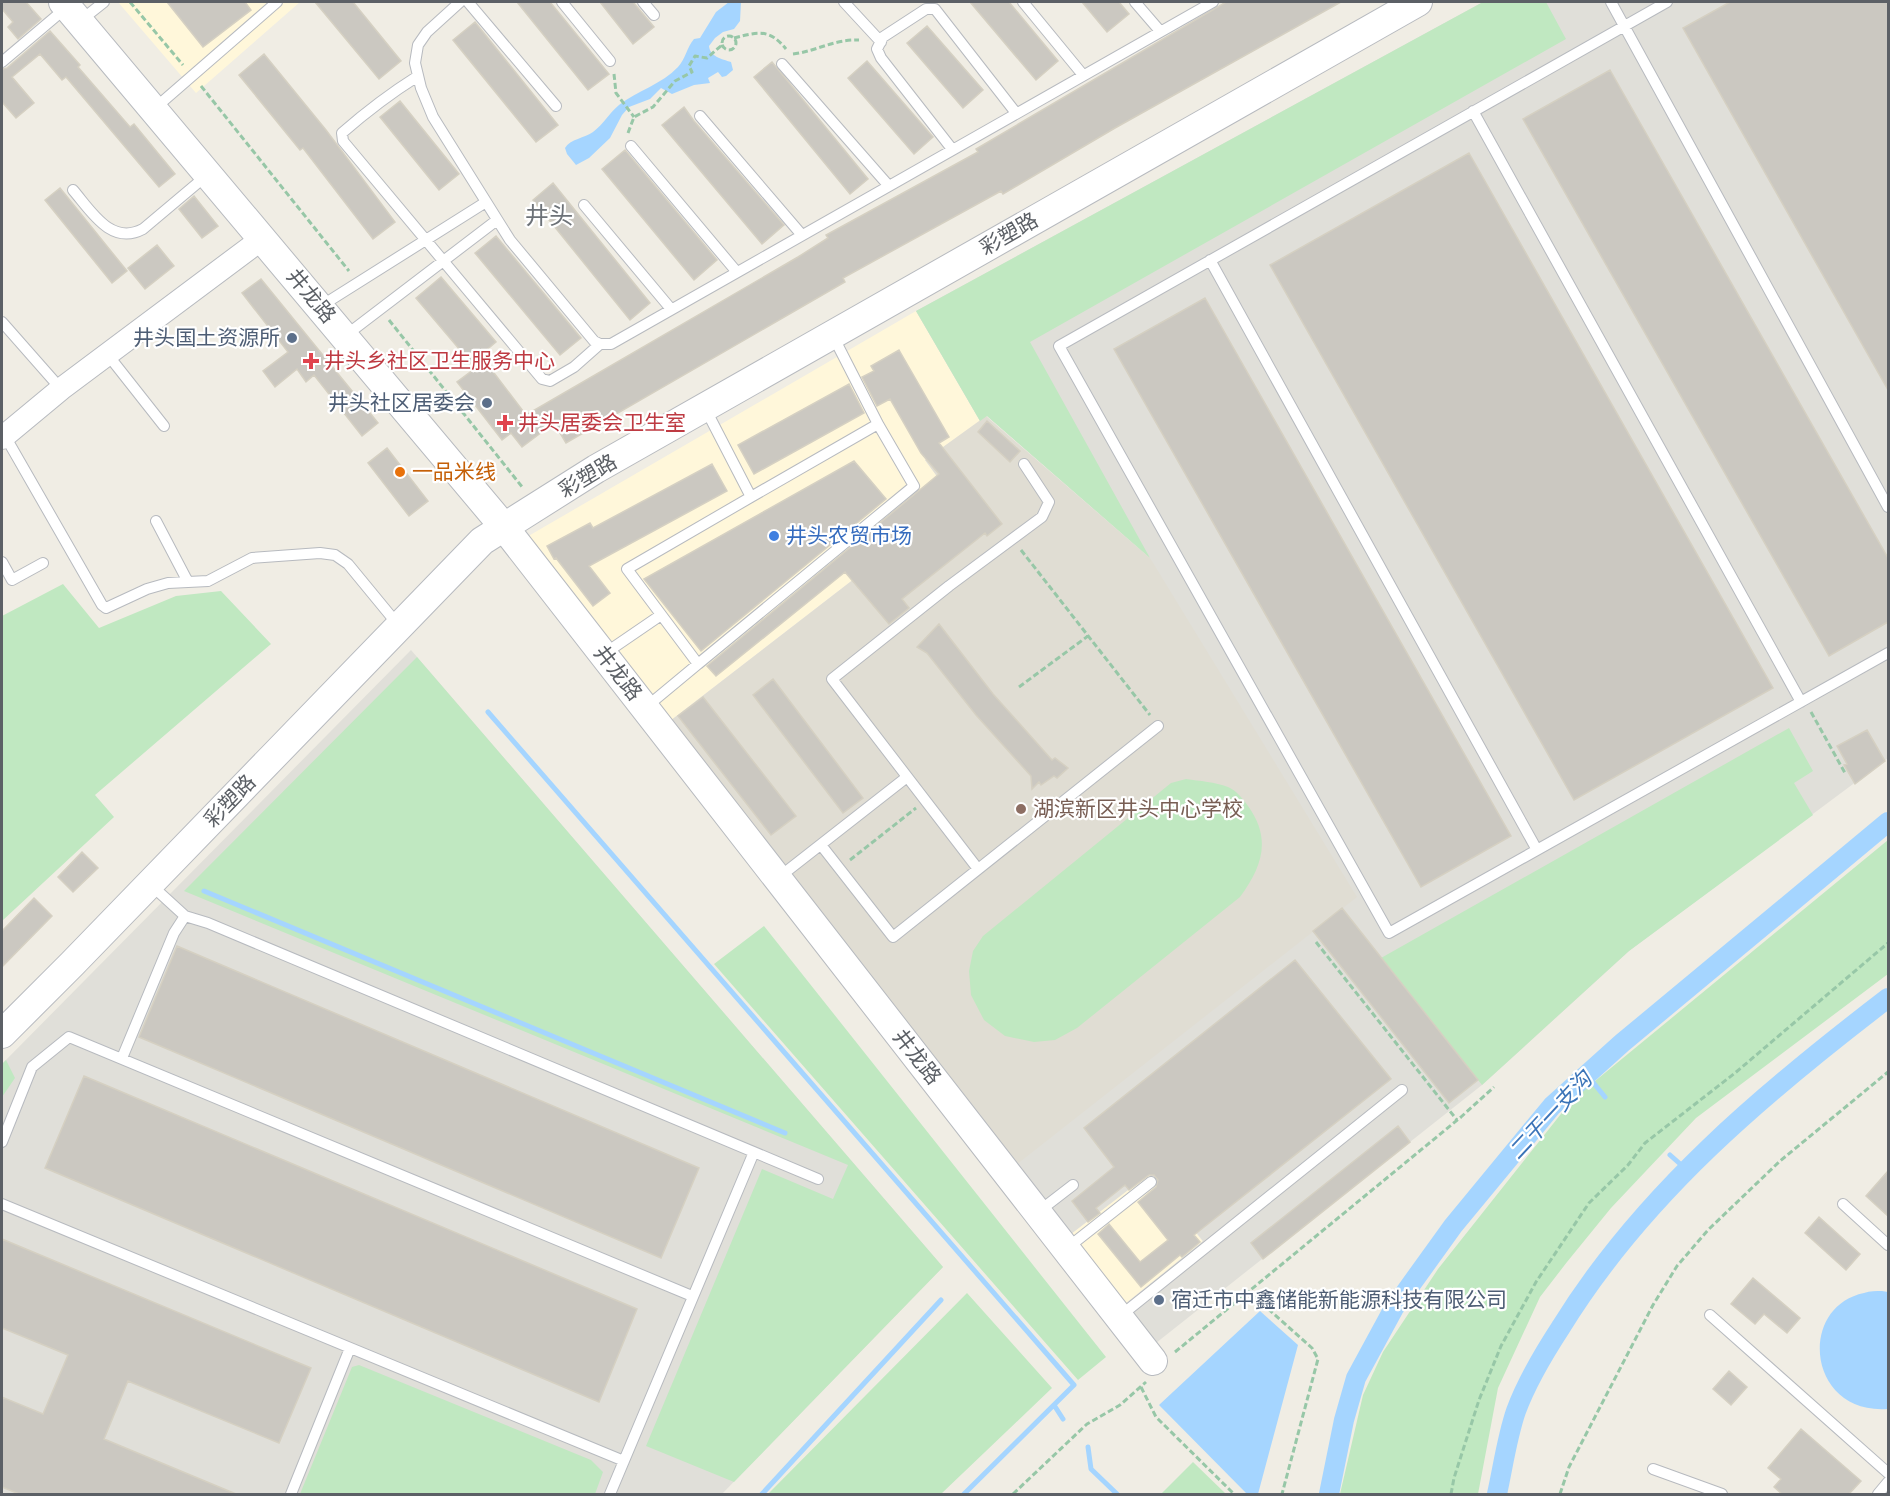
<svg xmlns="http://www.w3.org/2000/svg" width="1890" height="1496" viewBox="0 0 1890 1496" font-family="Commissioner,'Noto Sans SC',sans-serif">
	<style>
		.commercial { fill: #fff7da }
		.industrial { fill: #e0dfd9 }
		.education { fill: #e0ddd3 }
		.green { fill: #c0e8c1 }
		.water { fill: #a5d5ff }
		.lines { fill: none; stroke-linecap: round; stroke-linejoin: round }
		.stream { stroke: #a5d5ff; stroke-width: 5 }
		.canal { stroke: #a5d5ff; stroke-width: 20 }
		.building { fill: #cbc8c1; stroke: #d5d0c2; stroke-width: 1.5 }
		.service-casing { stroke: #b7babf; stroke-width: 12 }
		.minor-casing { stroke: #b7babf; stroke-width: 24 }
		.tertiary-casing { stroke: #b7babf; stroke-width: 30 }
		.path { stroke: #97c7a7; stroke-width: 3; stroke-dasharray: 6 3; stroke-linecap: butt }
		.service { stroke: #fff; stroke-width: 10 }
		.minor { stroke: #fff; stroke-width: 22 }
		.tertiary { stroke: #fff; stroke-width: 28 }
		.service-dot { fill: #5c6f8a; stroke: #fff; stroke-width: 2 }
		.health-dot { fill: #e0444e; stroke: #fff; stroke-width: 2 }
		.food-dot { fill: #e8710a; stroke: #fff; stroke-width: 2 }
		.shop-dot { fill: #3f7fe0; stroke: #fff; stroke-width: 2 }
		.education-dot { fill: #8d6e63; stroke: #fff; stroke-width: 2 }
		.labels { text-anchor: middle; stroke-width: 4.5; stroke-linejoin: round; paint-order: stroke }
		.street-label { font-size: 21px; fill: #5c6066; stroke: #fff }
		.service-label { font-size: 21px; fill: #4e5e75; stroke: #fff; text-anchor: end }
		.health-label { font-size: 21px; fill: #be3a42; stroke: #fff; text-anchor: start }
		.food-label { font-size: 21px; fill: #c56008; stroke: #fff; text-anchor: start }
		.shop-label { font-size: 21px; fill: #366cbe; stroke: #fff; text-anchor: start }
		.education-label { font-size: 21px; fill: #785e54; stroke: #fff; text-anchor: start }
		.water-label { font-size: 22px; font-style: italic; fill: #3b74b8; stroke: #fff }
		.quarter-label { font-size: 24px; fill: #6d7278; stroke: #fff }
	</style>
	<rect width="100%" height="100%" fill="#f0ede4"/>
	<!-- commercial -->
	<path class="commercial" d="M 118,2 L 300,2 L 196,93 Z
		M 916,311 L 980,421 L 925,460 L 955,501 L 670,721 L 525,538 Z
		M 1149,1173 L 1203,1242 L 1125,1304 L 1071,1234 Z"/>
	<!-- industrial -->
	<path class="industrial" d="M 1483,2 L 1888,2 L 1888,758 L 1629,951 L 1482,1085 L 1156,1343 L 1125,1304 L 1203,1241 L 1149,1174 L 1071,1234 L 1016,1165 L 1150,558 L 987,416 L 980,421 L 916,311 Z
		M 411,650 L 943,1267 L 722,1494 L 2,1494 L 2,1064 Z"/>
	<!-- education -->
	<path class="education" d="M 986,416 L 1150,558 L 1357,897 L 1016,1165 L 670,721 L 955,501 L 925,460 Z"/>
	<!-- green -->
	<path class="green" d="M 1483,2 L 1546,2 L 1566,39 L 1030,342 L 1150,558 L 987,416 L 980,421 L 916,311 Z
		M 63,584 L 99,628 L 176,596 L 221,591 L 271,644 L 95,795 L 114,817 L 2,921 L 2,616 Z
		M 417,657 L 943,1267 L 734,1482 L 646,1446 L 762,1169 L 833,1199 L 848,1165 L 184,891 Z
		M 1789,728 L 1813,771 L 1794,783 L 1813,815 L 1629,951 L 1482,1085 L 1381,958 Z
		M 1186,779 C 1200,781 1215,782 1228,787 C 1236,790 1243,799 1248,806 C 1272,839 1262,867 1240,897 L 1077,1028 L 1055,1040 L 1034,1042 L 1005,1036 L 984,1020 L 971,995 L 969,971 L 973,951 L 983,936 L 1171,783 Z
		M 1888,840 L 1888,974 L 1696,1118 L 1611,1208 L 1567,1262 L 1540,1297 L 1498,1388 L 1478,1494 L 1340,1494 L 1363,1395 L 1383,1352 L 1438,1269 L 1572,1100 Z
		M 764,926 L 1106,1357 L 1078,1380 L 714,964 Z
		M 6,1060 L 15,1078 L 2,1097 L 2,1064 Z
		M 967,1293 L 1052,1388 L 941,1494 L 768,1494 Z
		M 359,1365 L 591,1460 L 603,1472 L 595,1494 L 300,1494 L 352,1367 Z
		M 1193,1462 L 1226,1494 L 1161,1494 Z"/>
	<!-- water -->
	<path class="water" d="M 729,2 L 741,2 L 740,21 L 734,29 L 723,32 L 715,38 L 709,46 C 710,57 722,59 731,62 L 733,70 L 726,76 L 722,77 L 718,72 L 708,78 L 710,83 L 694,85 L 672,94 L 661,88 L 650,99 L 629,107 L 622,115 L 610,138 L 589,158 L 576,165 L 567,154 L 565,148 C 570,139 585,138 593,132 C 604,124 609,113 619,105 C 637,91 662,84 678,67 C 685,60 687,47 694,39 L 700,38 L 716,12 Z
		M 1882,1291 L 1888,1292 L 1888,1409 C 1807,1415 1797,1307 1864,1293 C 1870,1291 1876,1291 1882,1291 Z
		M 1260,1311 L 1298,1345 L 1258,1494 L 1247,1494 L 1159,1405 Z"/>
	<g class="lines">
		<!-- stream -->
		<path class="stream" d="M 488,712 L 1074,1385 L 964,1494
			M 204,891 L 785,1133
			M 1587,1075 L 1605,1097
			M 1670,1155 L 1687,1170
			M 1054,1405 L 1063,1419
			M 1088,1447 L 1091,1469 L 1117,1494
			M 762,1494 L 941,1300"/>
		<!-- canal -->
		<path class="canal" d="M 1329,1494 L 1344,1420 L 1356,1378 L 1394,1308 L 1453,1226 L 1552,1106 L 1622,1043 L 1888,822
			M 1497,1494 C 1503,1467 1507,1437 1516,1411 C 1527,1381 1544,1353 1561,1327 C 1643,1194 1765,1092 1888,998"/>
	</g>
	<!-- building -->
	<path class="building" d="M 2,2 L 26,2 L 41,19 L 18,39 L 8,27 L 13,22 L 2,9 Z
		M 167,2 L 245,2 L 251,10 L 203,47 Z
		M 315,2 L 353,2 L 401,61 L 379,79 Z
		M 517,2 L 550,2 L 609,74 L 588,90 Z
		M 600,2 L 633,2 L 654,27 L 633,44 Z
		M 970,2 L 1009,2 L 1058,61 L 1036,80 Z
		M 1082,2 L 1119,2 L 1129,14 L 1107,32 Z
		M 1226,2 L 1341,2 L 1115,128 L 1003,194 L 1001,191 L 843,278 L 845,282 L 566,443 L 554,423 L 522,447 L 511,433 L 502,440 L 457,382 L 485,361 L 526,415 L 798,257 L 828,238 L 826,235 L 978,152 L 976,149 Z
		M 1730,2 L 1888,2 L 1888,390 L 1683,28 Z
		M 475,22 L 558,125 L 536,142 L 453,40 Z
		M 927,26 L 983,90 L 963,108 L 907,43 Z
		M 50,31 L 80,65 L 78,67 L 130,127 L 134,124 L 175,174 L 159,187 L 66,77 L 62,80 L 40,54 L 12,77 L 34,103 L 16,118 L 2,102 L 2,69 L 7,68 Z
		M 264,54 L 326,130 L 395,222 L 373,239 L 303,148 L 300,150 L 239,75 Z
		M 867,61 L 933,137 L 914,154 L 848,78 Z
		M 772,62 L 868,179 L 850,194 L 754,77 Z
		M 1610,70 L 1888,558 L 1888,622 L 1829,656 L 1523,119 Z
		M 400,101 L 459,174 L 439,190 L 380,117 Z
		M 684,107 L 694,121 L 784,225 L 762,244 L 662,125 Z
		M 625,150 L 717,260 L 694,280 L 602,169 Z
		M 1469,153 L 1773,688 L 1574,800 L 1270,265 Z
		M 553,183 L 650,303 L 630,320 L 533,200 Z
		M 60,188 L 127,271 L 112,283 L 45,200 Z
		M 194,196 L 218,226 L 202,238 L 179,209 Z
		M 496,236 L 581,338 L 560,355 L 475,253 Z
		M 157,245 L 174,266 L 145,289 L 128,268 Z
		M 441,277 L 496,342 L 471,363 L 416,298 Z
		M 261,279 L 378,423 L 362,436 L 314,375 L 306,382 L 297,369 L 275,387 L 263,371 L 288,352 L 242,293 Z
		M 1205,298 L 1511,836 L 1421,887 L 1114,349 Z
		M 899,350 L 949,437 L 939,443 L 1002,524 L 987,536 L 985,533 L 902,599 L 909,608 L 889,624 L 845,572 L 716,676 L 707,666 L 939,474 L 921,453 L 890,399 L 877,406 L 862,377 L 874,371 L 871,366 Z
		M 849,384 L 864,413 L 754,474 L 738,445 Z
		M 987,421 L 1020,451 L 1010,462 L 978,432 Z
		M 387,448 L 428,501 L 409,516 L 368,463 Z
		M 854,461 L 886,499 L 701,651 L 644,579 Z
		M 712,464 L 727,491 L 589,566 L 610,593 L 593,606 L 556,558 L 554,559 L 547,546 L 590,523 L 593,528 Z
		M 939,624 L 993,694 L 1052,760 L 1055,758 L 1068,768 L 1057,778 L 1054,776 L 1041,785 L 1039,782 L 1032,789 L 1031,776 L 976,715 L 927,653 L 917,647 Z
		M 773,679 L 863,798 L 843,813 L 753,695 Z
		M 703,697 L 796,816 L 771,835 L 678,716 Z
		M 1867,730 L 1885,761 L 1855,784 L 1844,765 L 1847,764 L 1837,746 Z
		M 82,852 L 98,868 L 73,892 L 58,877 Z
		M 34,898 L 52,916 L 2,967 L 2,931 Z
		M 1342,908 L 1478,1080 L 1449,1103 L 1313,931 Z
		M 177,946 L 699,1168 L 661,1258 L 139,1037 Z
		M 1295,960 L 1391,1079 L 1194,1235 L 1200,1242 L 1182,1257 L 1180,1255 L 1141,1287 L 1098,1234 L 1109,1224 L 1140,1262 L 1168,1240 L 1138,1202 L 1156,1187 L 1158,1180 L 1154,1175 L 1149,1175 L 1129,1190 L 1125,1185 L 1096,1208 L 1100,1213 L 1088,1222 L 1072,1201 L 1114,1167 L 1084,1128 Z
		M 84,1076 L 637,1309 L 599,1402 L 45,1168 Z
		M 1398,1126 L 1410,1142 L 1263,1259 L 1251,1243 Z
		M 1888,1171 L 1888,1216 L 1866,1196 Z
		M 1819,1217 L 1860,1254 L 1846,1270 L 1805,1233 Z
		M 2,1239 L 311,1368 L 279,1443 L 128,1381 L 104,1439 L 236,1494 L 19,1494 L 2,1487 L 2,1397 L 43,1414 L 68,1355 L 2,1328 Z
		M 1753,1278 L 1800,1318 L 1787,1333 L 1764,1314 L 1755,1324 L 1731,1304 Z
		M 1729,1371 L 1747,1387 L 1731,1405 L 1713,1389 Z
		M 1801,1429 L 1861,1481 L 1849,1494 L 1782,1494 L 1774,1487 L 1781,1479 L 1768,1468 Z"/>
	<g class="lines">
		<!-- service casing -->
		<g class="service-casing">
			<path id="service" d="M 460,2 L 427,32 L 418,45 L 415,63 L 421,88 L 433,117 L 510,240 L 594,341 L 600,344 L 611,344 L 1213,2
				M 468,2 L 556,106
				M 562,2 L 610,61
				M 643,2 L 654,15
				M 844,2 L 881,42
				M 1023,2 L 1083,75
				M 1135,2 L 1160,31
				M 1611,2 L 1888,507
				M 1667,2 L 1059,346 L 1389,933 L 1888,653
				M 80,21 L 104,2
				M 2,62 L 67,7
				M 782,64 L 888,185
				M 418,76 C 391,93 366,112 342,133 L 343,141 L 542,379 L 550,381 L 574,367 L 600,344
				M 154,109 L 277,2
				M 1473,111 L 1801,702
				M 700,116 L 801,234
				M 631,146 L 736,271
				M 952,149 L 881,58 L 877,49 L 883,37 L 926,9 L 935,9 L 1016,113
				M 73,190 C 91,211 111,246 143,229 L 206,176
				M 584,205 L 671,309
				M 1210,260 L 1537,850
				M 321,306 L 486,202
				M 2,322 L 61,389
				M 345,336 L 497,220
				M 833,336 L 878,424
				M 108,355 L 164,426
				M 705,408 L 751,497 L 627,569 L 698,664 L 914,486 L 878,424 L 751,497
				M 5,436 L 102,605 L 106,608 L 147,589 L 168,583 L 208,581 L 252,558 L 320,553 L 335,555 L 348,564 L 399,626
				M 156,521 L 188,582
				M 2,562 L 12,580 L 43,563
				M 604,654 L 661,615
				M 645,708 L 698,664
				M 821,845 L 893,937 L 1158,726
				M 978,869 L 832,679 L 949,586 L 1042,517 L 1049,502 L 1024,464
				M 778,878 L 907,777
				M 150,884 L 185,916 L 208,923 L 818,1179
				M 122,1058 L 174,933 L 185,916
				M 2,1142 L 32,1067 L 69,1037 L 692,1296
				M 2,1204 L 624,1461
				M 1843,1204 L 1888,1245
				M 1038,1212 L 1073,1185
				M 1066,1249 L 1151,1182
				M 1710,1315 L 1888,1473
				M 1119,1317 L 1402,1090
				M 1653,1469 L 1722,1494
				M 291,1494 L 350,1348
				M 610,1494 L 754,1152
				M 1878,1494 L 1888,1482"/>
		</g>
		<!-- minor casing -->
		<g class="minor-casing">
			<path id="minor" d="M 2,438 L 61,389 L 263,238"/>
		</g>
		<!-- tertiary casing -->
		<g class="tertiary-casing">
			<path id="tertiary" d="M 63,2 L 504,527 L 1153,1361
				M 2,1034 L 72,964 L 482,541 L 596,469 L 1418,2"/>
		</g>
		<!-- path -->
		<path class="path" d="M 130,2 L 183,65
			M722 43a7 7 0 1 1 14 0a7 7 0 1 1-14 0Z
			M 734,38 C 758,32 769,28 786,49
			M 793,54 C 817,51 834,39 859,40
			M 614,74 L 616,93 L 634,117
			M 201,86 L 349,271
			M 628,133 L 634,117 L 653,107 L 675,81 L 692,72 L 689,66 L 695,56 L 707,58 L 722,45
			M 389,320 L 523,488
			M 1021,550 L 1150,715
			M 1019,687 L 1088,636
			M 1811,712 L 1845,773
			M 850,860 L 916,808
			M 1316,942 L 1457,1120
			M 1248,1291 L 1312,1348 L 1318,1359 L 1282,1494
			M 1175,1352 L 1461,1117 L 1494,1087
			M 1141,1387 L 1156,1417 L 1234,1494
			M 1013,1494 L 1087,1424 L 1120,1405 L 1146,1382
			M 1451,1494 L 1454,1478 L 1479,1400 L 1501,1346 L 1536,1282 L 1589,1203 L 1628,1165 L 1645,1143 L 1735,1073 L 1888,943
			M 1560,1494 L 1569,1467 L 1653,1305 L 1677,1266 L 1708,1230 L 1780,1161 L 1888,1072"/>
		<!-- service -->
		<use href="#service" class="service"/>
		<!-- minor -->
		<use href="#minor" class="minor"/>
		<!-- tertiary -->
		<use href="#tertiary" class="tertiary"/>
	</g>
	<!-- markers -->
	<g class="service-dot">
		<circle cx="292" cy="338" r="6"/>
		<circle cx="487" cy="403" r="6"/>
		<circle cx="1159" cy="1300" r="6"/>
	</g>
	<g class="health-dot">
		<path d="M308 352h6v6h6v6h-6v6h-6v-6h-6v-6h6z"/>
		<path d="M502 414h6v6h6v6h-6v6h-6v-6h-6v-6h6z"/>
	</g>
	<circle class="food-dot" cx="400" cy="472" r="6"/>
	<circle class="shop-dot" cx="774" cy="536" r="6"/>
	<circle class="education-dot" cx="1021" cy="809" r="6"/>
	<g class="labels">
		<!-- street labels -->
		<g class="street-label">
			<text transform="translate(1009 234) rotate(-30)" y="7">彩塑路</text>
			<text transform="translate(311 296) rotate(50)" y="7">井龙路</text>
			<text transform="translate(588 476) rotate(-31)" y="7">彩塑路</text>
			<text transform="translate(618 673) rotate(52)" y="7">井龙路</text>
			<text transform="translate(230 801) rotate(-46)" y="7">彩塑路</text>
			<text transform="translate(917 1057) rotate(52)" y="7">井龙路</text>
		</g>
		<!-- service labels -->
		<g class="service-label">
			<text x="280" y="345">井头国土资源所</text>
			<text x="475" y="410">井头社区居委会</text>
			<text x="1171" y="1307" text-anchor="start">宿迁市中鑫储能新能源科技有限公司</text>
		</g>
		<!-- health labels -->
		<g class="health-label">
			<text x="324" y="368">井头乡社区卫生服务中心</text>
			<text x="518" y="430">井头居委会卫生室</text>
		</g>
		<!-- food labels -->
		<g class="food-label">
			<text x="412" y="479">一品米线</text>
		</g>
		<!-- shop labels -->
		<g class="shop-label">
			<text x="786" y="543">井头农贸市场</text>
		</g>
		<!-- education labels -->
		<g class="education-label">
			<text x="1033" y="816">湖滨新区井头中心学校</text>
		</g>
		<!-- water labels -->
		<g class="water-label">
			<text transform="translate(1550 1115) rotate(-47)" y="8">二干一支沟</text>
		</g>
		<!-- quarter labels -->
		<g class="quarter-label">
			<text x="549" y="224">井头</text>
		</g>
	</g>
	<!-- border -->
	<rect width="1890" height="1496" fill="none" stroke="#5c6066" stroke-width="6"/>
</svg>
